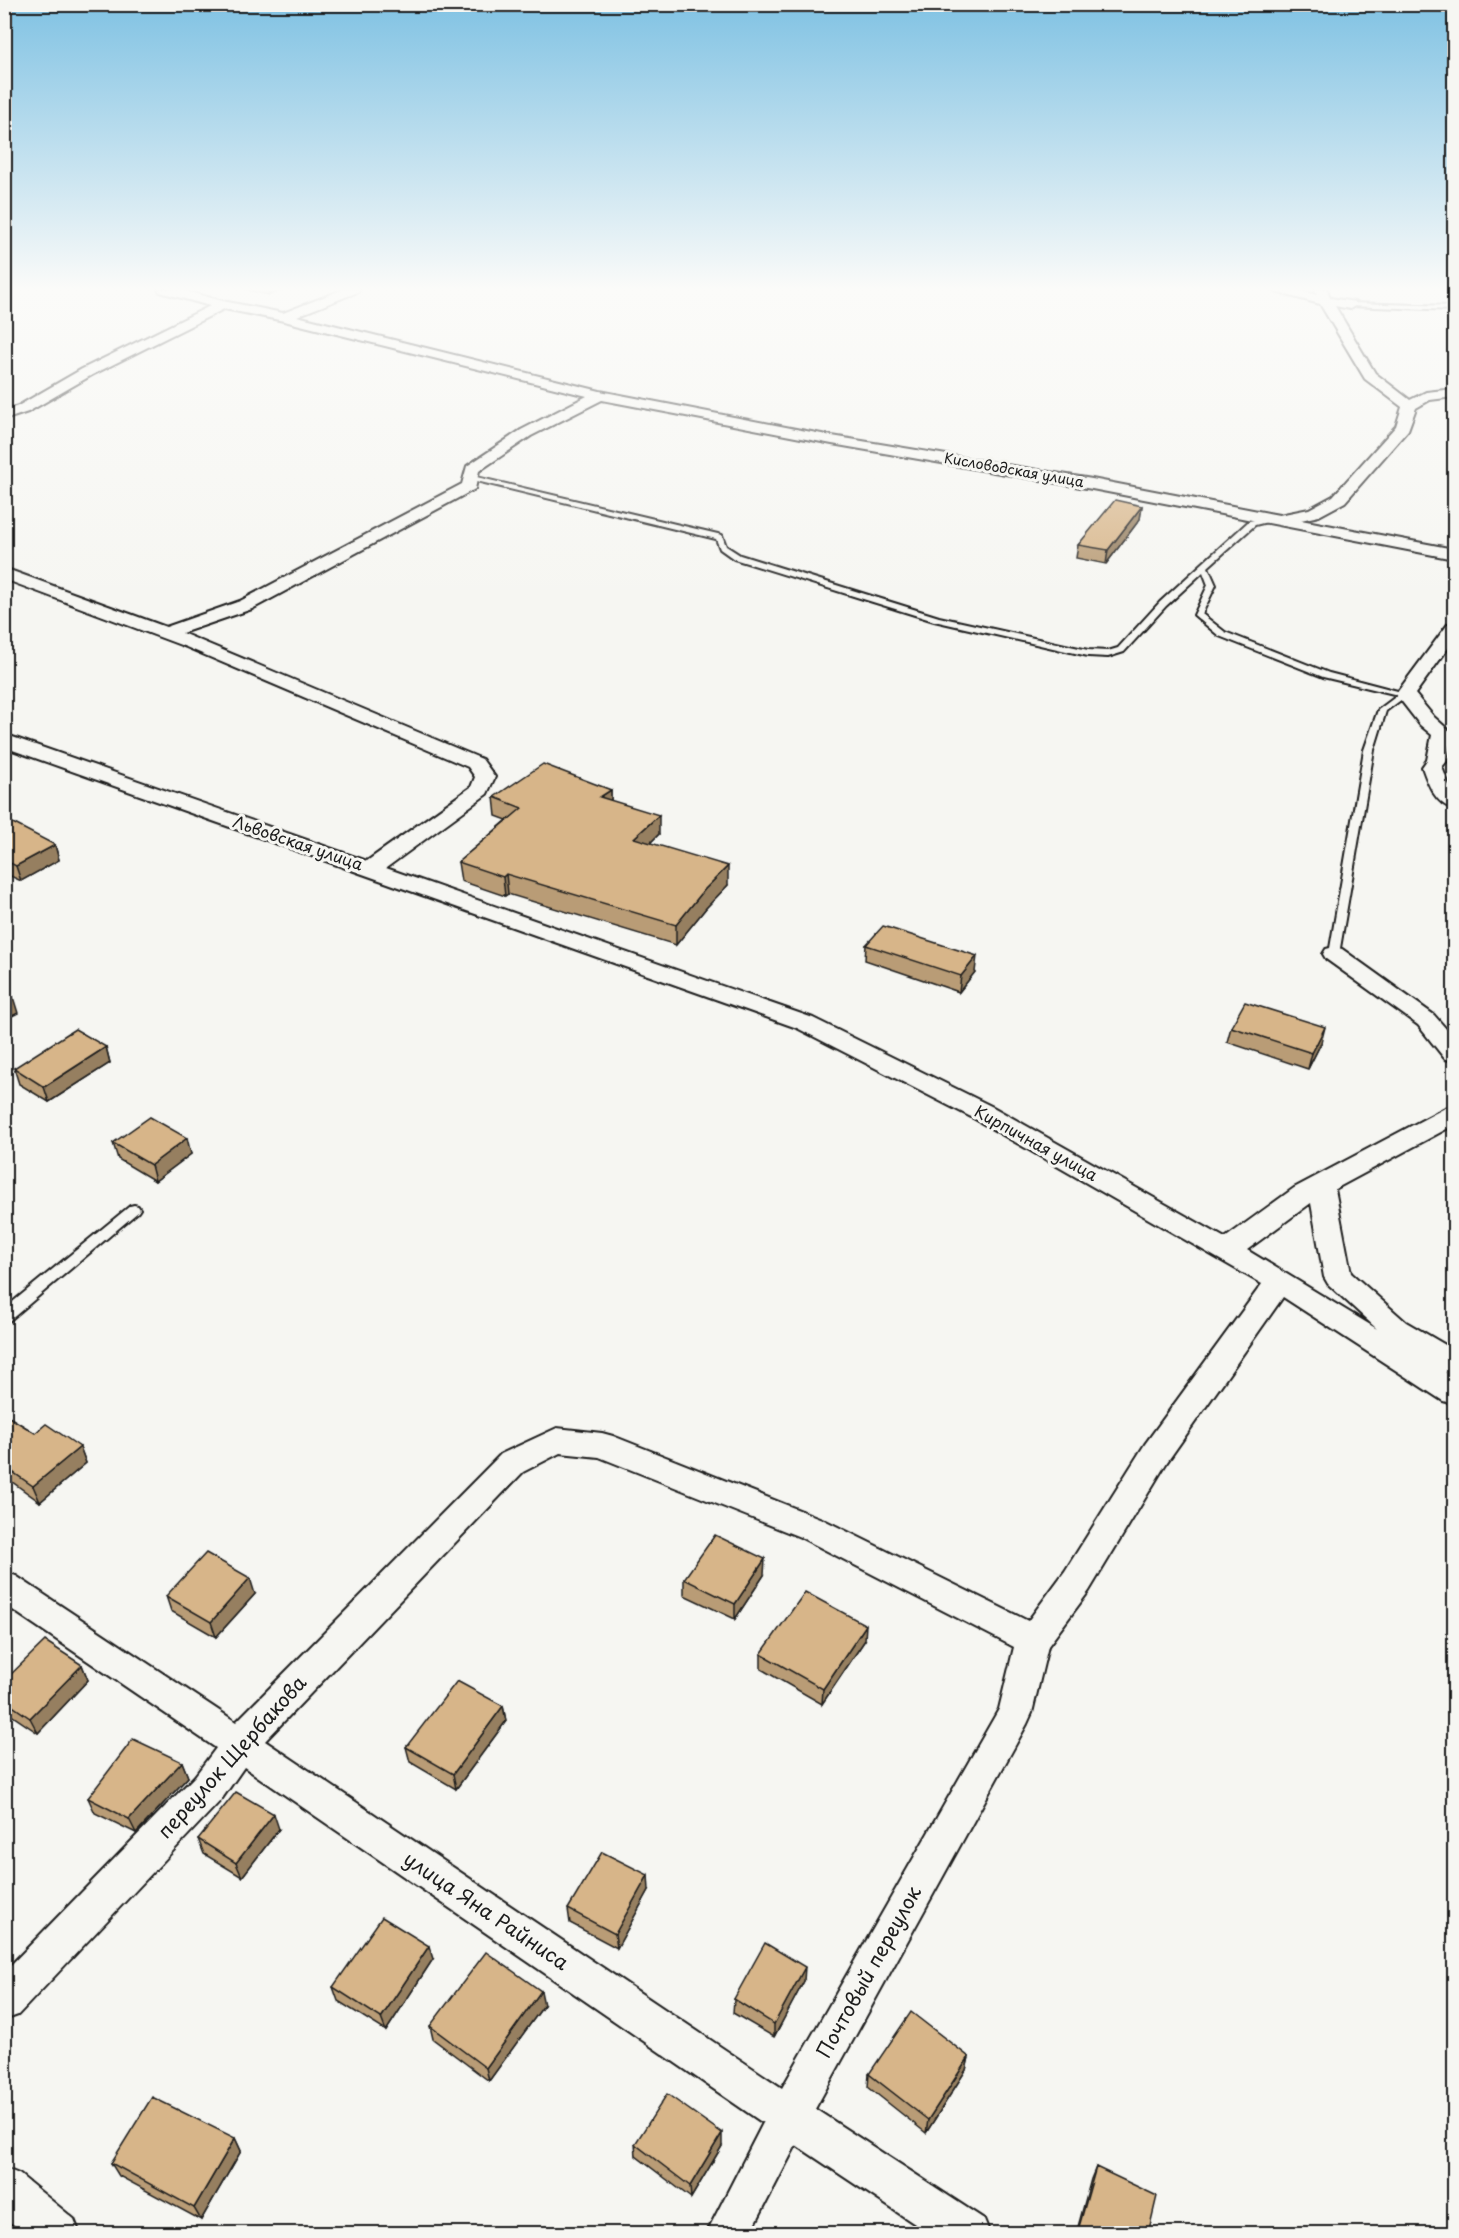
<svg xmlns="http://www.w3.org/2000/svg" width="1459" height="2238" viewBox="0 0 1459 2238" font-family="'Playpen Sans',sans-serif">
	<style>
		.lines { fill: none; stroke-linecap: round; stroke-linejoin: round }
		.lane-casing { stroke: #1c1c1c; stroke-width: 4 }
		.street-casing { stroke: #1c1c1c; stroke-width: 4 }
		.lane { fill: #f6f6f2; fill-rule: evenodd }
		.street { fill: #f6f6f2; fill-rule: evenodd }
		.wall { fill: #b99c76; stroke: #1c1c1c; stroke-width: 1.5 }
		.shaded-wall { fill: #967f60; stroke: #1c1c1c; stroke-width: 1.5 }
		.building { fill: #d7b589; stroke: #1c1c1c; stroke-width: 1.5 }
		.labels { text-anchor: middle; stroke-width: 6; stroke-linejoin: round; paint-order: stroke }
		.far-street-label { font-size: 14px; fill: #1c1c1c; stroke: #f6f6f2 }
		.street-label { font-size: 16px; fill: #1c1c1c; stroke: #f6f6f2 }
		.near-street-label { font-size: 20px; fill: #1c1c1c; stroke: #f6f6f2 }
	</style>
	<rect width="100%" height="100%" fill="#f6f6f2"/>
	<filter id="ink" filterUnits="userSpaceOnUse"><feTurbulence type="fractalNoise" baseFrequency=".0167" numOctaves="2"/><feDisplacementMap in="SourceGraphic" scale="12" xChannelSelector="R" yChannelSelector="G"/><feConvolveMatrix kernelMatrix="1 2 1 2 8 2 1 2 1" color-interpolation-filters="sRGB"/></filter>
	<g filter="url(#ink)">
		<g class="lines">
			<!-- lane casing -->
			<g class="lane-casing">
				<path id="lane" d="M 1350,303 L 1454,306 L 1454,310 L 1348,306 Z
					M 468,475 L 722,535 L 726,546 L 740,555 L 939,617 L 1088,650 L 1108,651 L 1118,648 L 1160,602 L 1249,521 L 1271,517 L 1271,521 L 1255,525 L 1208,567 L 1216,585 L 1202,614 L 1225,632 L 1329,673 L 1409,694 L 1386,711 L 1374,750 L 1339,954 L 1334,957 L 1329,954 L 1364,750 L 1378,710 L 1398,695 L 1323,677 L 1219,636 L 1194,615 L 1208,585 L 1203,572 L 1166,606 L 1124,652 L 1108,657 L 1088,656 L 934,621 L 734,559 L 720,549 L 716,539 L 468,479 Z
					M 134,1205 L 138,1206 L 140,1209 L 138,1212 L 9,1321 L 4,1322 L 4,1309 L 130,1206 Z"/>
			</g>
			<!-- street casing -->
			<g class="street-casing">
				<path id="street" d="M 158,289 L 177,289 L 223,301 L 283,313 L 344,289 L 360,289 L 358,292 L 297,316 L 600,391 L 832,436 L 1092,479 L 1279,515 L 1309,509 L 1333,496 L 1396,426 L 1402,407 L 1365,379 L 1320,304 L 1275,292 L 1273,289 L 1292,289 L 1317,295 L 1315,289 L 1327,289 L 1330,298 L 1355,302 L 1356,305 L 1350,309 L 1335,306 L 1375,373 L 1410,400 L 1426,392 L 1454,389 L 1454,397 L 1430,400 L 1416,408 L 1408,430 L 1345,502 L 1319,516 L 1301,520 L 1454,549 L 1454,559 L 1092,489 L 832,444 L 602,400 L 531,436 L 479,471 L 475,489 L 252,609 L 182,633 L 482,759 L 495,777 L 487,794 L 386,868 L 813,1018 L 993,1107 L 1225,1238 L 1294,1188 L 1445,1108 L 1454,1106 L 1454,1125 L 1335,1189 L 1351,1273 L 1406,1322 L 1454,1350 L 1454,1375 L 1445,1372 L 1454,1378 L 1454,1404 L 1443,1401 L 1283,1297 L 1167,1462 L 1089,1591 L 1048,1646 L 1032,1713 L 1027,1724 L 815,2109 L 984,2219 L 990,2234 L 930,2234 L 796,2145 L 750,2234 L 706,2234 L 763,2123 L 244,1767 L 221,1800 L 18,2015 L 4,2020 L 4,1972 L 195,1776 L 216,1748 L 4,1604 L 4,1572 L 16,1576 L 236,1722 L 501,1454 L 557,1428 L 602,1433 L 613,1436 L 822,1519 L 1028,1621 L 1065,1571 L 1145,1444 L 1262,1284 L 975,1119 L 797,1028 L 4,747 L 4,734 L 367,861 L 471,787 L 475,777 L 468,767 L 186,647 L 4,579 L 4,568 L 166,627 L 240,601 L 462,484 L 467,466 L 521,430 L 587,396 L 284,321 L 224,309 L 92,375 L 28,412 L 4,420 L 4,411 L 18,406 L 82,369 L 210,306 L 160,292 ZM 1311,1203 L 1324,1277 L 1328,1284 L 1377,1329 L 1247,1250 ZM 560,1453 L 599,1457 L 800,1537 L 1014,1647 L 999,1709 L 782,2088 L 265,1741 L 523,1472 Z
					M 1454,623 L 1454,640 L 1415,694 L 1434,717 L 1452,733 L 1447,761 L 1442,767 L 1450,788 L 1454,792 L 1454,809 C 1435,804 1428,784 1422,767 L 1427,760 L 1432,735 L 1420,725 L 1396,694 L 1448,624 Z
					M 1334,947 L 1342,949 L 1434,1015 L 1454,1038 L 1454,1061 L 1445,1059 L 1418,1025 L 1326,959 L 1323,954 L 1326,949 Z
					M 4,2168 L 19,2174 L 74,2219 L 80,2234 L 25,2234 L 4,2217 Z"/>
			</g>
			<!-- lane -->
			<use href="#lane" class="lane"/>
			<!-- street -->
			<use href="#street" class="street"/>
		</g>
		<!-- wall -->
		<path class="wall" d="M 243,289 L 286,289 L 269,295 Z
			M 1142,506 L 1140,519 L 1106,564 L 1076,558 L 1078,545 Z
			M 611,790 L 611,801 L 659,834 L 650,843 L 728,885 L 706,908 L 676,945 L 508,894 L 505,896 L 461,881 L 458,862 L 507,820 L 496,816 L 494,797 Z
			M 4,822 L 55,845 L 59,860 L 21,881 L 4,873 Z
			M 866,945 L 975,972 L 959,992 L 865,960 Z
			M 1231,1027 L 1321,1043 L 1308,1069 L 1227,1042 Z
			M 106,1047 L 110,1063 L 49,1102 L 19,1084 L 14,1068 Z
			M 113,1143 L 191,1154 L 155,1181 L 118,1159 Z
			M 4,1414 L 35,1433 L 80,1447 L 86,1463 L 40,1502 L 4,1476 Z
			M 764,1575 L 735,1619 L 684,1595 L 684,1579 Z
			M 255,1594 L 216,1637 L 171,1611 L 166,1596 Z
			M 865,1640 L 822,1704 L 761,1669 L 761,1654 Z
			M 82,1665 L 88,1680 L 38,1733 L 4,1710 L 4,1681 Z
			M 503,1706 L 506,1721 L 456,1789 L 410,1762 L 406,1747 Z
			M 182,1762 L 188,1777 L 136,1833 L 95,1813 L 88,1798 Z
			M 279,1829 L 242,1877 L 204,1854 L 198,1839 Z
			M 649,1890 L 617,1948 L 570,1923 L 568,1909 Z
			M 433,1959 L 386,2031 L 338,2001 L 333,1987 Z
			M 804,1981 L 774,2037 L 733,2013 L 734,1999 Z
			M 544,2005 L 489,2081 L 433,2039 L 430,2026 Z
			M 969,2057 L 966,2070 L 926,2133 L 868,2087 L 869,2074 Z
			M 235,2138 L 241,2151 L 201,2220 L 119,2176 L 111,2163 Z
			M 635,2144 L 722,2146 L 691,2198 L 636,2156 Z
			M 1096,2167 L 1148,2234 L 1076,2234 L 1091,2179 Z"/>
		<!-- shaded-wall -->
		<path class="shaded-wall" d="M 268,289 L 286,289 L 269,295 Z
			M 1142,506 L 1140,519 L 1106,564 L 1108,550 Z
			M 611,790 L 611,809 L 600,797 Z
			M 659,815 L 659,834 L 635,858 L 634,838 Z
			M 55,845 L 59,860 L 21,881 L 16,866 Z
			M 728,866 L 728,885 L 706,908 L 676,945 L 676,925 L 705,889 Z
			M 506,874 L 508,894 L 505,896 L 503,877 Z
			M 977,956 L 975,972 L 959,992 L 961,976 Z
			M 13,997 L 18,1013 L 4,1020 L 4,1002 Z
			M 1325,1027 L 1321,1043 L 1308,1069 L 1312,1053 Z
			M 106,1047 L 110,1063 L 49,1102 L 44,1087 Z
			M 187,1138 L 191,1154 L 155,1181 L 151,1165 Z
			M 80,1447 L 86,1463 L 40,1502 L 33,1486 Z
			M 765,1559 L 764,1575 L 735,1619 L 735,1604 Z
			M 250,1578 L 255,1594 L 216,1637 L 211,1622 Z
			M 866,1625 L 865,1640 L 822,1704 L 823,1689 Z
			M 82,1665 L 88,1680 L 38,1733 L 30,1718 Z
			M 503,1706 L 506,1721 L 456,1789 L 453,1774 Z
			M 182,1762 L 188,1777 L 136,1833 L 129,1819 Z
			M 274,1814 L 279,1829 L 242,1877 L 236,1863 Z
			M 648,1875 L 649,1890 L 617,1948 L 615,1934 Z
			M 429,1946 L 433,1959 L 386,2031 L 381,2018 Z
			M 805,1967 L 804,1981 L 774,2037 L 774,2024 Z
			M 541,1991 L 544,2005 L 489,2081 L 486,2068 Z
			M 969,2057 L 966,2070 L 926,2133 L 928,2120 Z
			M 722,2133 L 722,2146 L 691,2198 L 690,2186 Z
			M 235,2138 L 241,2151 L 201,2220 L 194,2208 Z"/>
		<!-- building -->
		<path class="building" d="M 1115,500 L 1142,506 L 1108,550 L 1078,545 Z
			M 543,764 L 611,790 L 600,797 L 659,815 L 634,838 L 728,866 L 705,889 L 676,925 L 506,874 L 503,877 L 458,862 L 522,808 L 494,797 Z
			M 7,820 L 55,845 L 16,866 L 4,860 L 4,822 Z
			M 883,926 L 977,956 L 961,976 L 866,945 Z
			M 4,991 L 13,997 L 4,1002 Z
			M 1245,1002 L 1325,1027 L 1312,1053 L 1231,1027 Z
			M 75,1029 L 106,1047 L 44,1087 L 14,1068 Z
			M 150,1117 L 187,1138 L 151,1165 L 113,1143 Z
			M 4,1414 L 35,1433 L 46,1424 L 80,1447 L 33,1486 L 4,1466 Z
			M 715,1535 L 765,1559 L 735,1604 L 684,1579 Z
			M 206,1553 L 250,1578 L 211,1622 L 166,1596 Z
			M 805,1592 L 866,1625 L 823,1689 L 761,1654 Z
			M 45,1641 L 82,1665 L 30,1718 L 4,1700 L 4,1681 Z
			M 457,1681 L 503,1706 L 453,1774 L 406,1747 Z
			M 133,1739 L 182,1762 L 129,1819 L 88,1798 Z
			M 236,1792 L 274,1814 L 236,1863 L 198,1839 Z
			M 602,1852 L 648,1875 L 615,1934 L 568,1909 Z
			M 382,1917 L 429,1946 L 381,2018 L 333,1987 Z
			M 765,1943 L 805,1967 L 774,2024 L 734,1999 Z
			M 486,1952 L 541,1991 L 486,2068 L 430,2026 Z
			M 911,2012 L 969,2057 L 928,2120 L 869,2074 Z
			M 667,2094 L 722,2133 L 690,2186 L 635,2144 Z
			M 152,2097 L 235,2138 L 194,2208 L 111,2163 Z
			M 1096,2167 L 1157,2196 L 1148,2234 L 1077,2234 Z"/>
	</g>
	<!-- sky -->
	<linearGradient id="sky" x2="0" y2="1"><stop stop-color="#80c2e3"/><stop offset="0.48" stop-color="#fbfbf9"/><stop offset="1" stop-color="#fbfbf9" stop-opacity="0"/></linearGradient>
	<rect width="1459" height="602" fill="url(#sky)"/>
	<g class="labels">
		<!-- far-street labels -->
		<g class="far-street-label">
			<text transform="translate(1014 470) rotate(10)" y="5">Кисловодская улица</text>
		</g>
		<!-- street labels -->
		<g class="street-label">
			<text transform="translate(298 843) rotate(19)" y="6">Львовская улица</text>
			<text transform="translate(1036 1143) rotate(29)" y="6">Кирпичная улица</text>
		</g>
		<!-- near-street labels -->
		<g class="near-street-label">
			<text transform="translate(232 1757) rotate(-48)" y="7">переулок Щербакова</text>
			<text transform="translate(486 1911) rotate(34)" y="7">улица Яна Райниса</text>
			<text transform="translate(869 1972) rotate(-61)" y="7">Почтовый переулок</text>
		</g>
	</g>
	<!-- margin -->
	<rect width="1459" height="2238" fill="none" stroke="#f6f6f2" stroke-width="24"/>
	<rect x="12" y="12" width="1435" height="2214" fill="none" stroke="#1c1c1c" stroke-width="2" filter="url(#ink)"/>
</svg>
